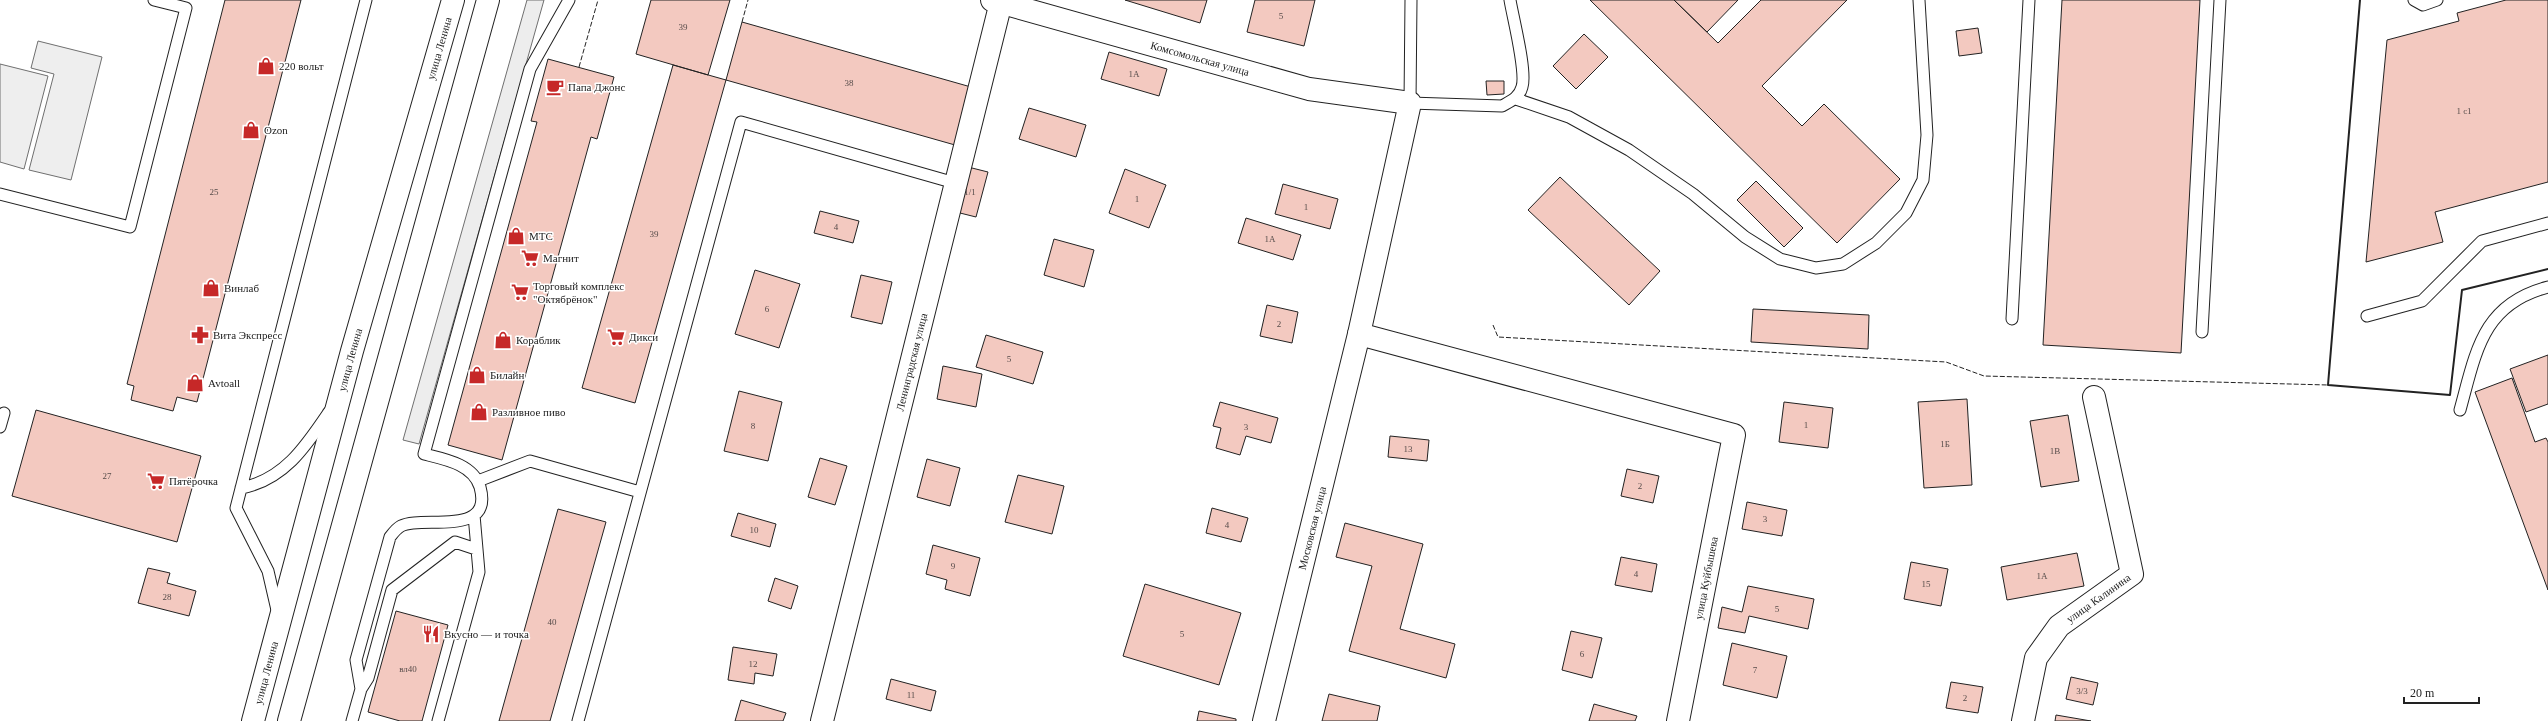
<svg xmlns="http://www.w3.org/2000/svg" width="2548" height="721" viewBox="0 0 2548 721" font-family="Georgia,serif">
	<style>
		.green { fill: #eee; stroke: #6f6f6f }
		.parking { fill: #ededed; stroke: #6f6f6f }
		.building { fill: #f3c9c0; stroke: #222 }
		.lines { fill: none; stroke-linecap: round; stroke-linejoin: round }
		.lane-casing { stroke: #222; stroke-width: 13 }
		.street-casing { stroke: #222; stroke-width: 24 }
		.primary-casing { stroke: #222; stroke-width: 24 }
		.lane { stroke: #fff; stroke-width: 11 }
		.street { stroke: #fff; stroke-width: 22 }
		.primary { stroke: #fff; stroke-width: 22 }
		.fence { stroke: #222; stroke-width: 1; stroke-dasharray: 5 2; stroke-linecap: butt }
		.wall { stroke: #222; stroke-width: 2 }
		.labels { text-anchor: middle; stroke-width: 3; stroke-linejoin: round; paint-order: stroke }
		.number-label { font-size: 9px; fill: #564c4a }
		.street-label { font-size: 11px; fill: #222; stroke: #fff }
		.poi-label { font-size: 11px; fill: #222; stroke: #fff; text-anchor: start }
	</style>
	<rect width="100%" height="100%" fill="#fff"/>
	<!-- green -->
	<path class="green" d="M 38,41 L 102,57 L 71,180 L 29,170 L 54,74 L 31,68 Z
		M 0,64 L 48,76 L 24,169 L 0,162 Z"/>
	<!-- parking -->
	<path class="parking" d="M 527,0 L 544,0 L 419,444 L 403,440 Z"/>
	<!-- building -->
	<path class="building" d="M 225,0 L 301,0 L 197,402 L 177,397 L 173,411 L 131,400 L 134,386 L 127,384 Z
		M 651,0 L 730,0 L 708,75 L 636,54 Z
		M 1125,0 L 1207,0 L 1200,23 Z
		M 1255,0 L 1315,0 L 1304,46 L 1247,32 Z
		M 1590,0 L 1674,0 L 1718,43 L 1761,0 L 1847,0 L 1762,86 L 1802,126 L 1824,104 L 1900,179 L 1837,243 Z
		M 1674,0 L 1738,0 L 1707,32 Z
		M 2062,0 L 2200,0 L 2181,353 L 2043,345 Z
		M 2506,0 L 2548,0 L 2548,182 L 2435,212 L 2443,242 L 2366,262 L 2387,40 L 2459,21 L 2457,13 Z
		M 742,22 L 971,87 L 955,145 L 726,80 Z
		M 1978,28 L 1982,53 L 1959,56 L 1956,31 Z
		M 1584,34 L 1608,57 L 1576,89 L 1553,66 Z
		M 1109,52 L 1167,69 L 1159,96 L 1101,79 Z
		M 548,59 L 614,77 L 597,139 L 591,137 L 502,460 L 448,445 L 537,122 L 531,121 Z
		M 673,65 L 726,80 L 635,403 L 582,388 Z
		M 1486,81 L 1504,81 L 1504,94 L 1487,95 Z
		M 1029,108 L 1086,125 L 1076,157 L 1019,139 Z
		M 964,166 L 988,172 L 976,217 L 952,211 Z
		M 1125,169 L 1166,185 L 1149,228 L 1109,213 Z
		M 1560,177 L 1660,271 L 1629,305 L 1528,210 Z
		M 1756,181 L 1803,228 L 1784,247 L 1737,200 Z
		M 1283,184 L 1338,199 L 1330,229 L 1275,214 Z
		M 820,211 L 859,221 L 853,243 L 814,233 Z
		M 1246,218 L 1301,235 L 1293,260 L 1238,243 Z
		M 1054,239 L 1094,250 L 1084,287 L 1044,275 Z
		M 755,270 L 800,284 L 779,348 L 735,334 Z
		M 861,275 L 892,282 L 882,324 L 851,317 Z
		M 1267,305 L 1298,312 L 1292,343 L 1260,336 Z
		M 1753,309 L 1869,315 L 1868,349 L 1751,342 Z
		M 986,335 L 1043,352 L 1033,384 L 976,367 Z
		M 2548,355 L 2548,404 L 2526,412 L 2510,369 Z
		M 943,366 L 982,374 L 976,407 L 937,399 Z
		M 2512,378 L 2535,442 L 2546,438 L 2548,442 L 2548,590 L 2475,392 Z
		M 739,391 L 782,402 L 768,461 L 724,451 Z
		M 1967,399 L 1972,485 L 1924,488 L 1918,402 Z
		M 1220,402 L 1278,418 L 1271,443 L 1246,436 L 1240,455 L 1216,448 L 1221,428 L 1213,426 Z
		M 1784,402 L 1833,408 L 1828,448 L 1779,442 Z
		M 36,410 L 201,456 L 177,542 L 12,496 Z
		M 2068,415 L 2079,481 L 2041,487 L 2030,421 Z
		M 1390,436 L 1429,440 L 1427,461 L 1388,457 Z
		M 820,458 L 847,466 L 835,505 L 808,497 Z
		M 927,459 L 960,468 L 950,506 L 917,497 Z
		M 1627,469 L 1659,476 L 1653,503 L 1621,496 Z
		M 1018,475 L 1064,486 L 1052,534 L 1005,522 Z
		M 1747,502 L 1787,510 L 1782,536 L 1742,529 Z
		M 1212,508 L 1248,518 L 1241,542 L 1206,533 Z
		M 558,509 L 606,522 L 550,721 L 499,721 Z
		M 738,513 L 776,524 L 770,547 L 731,536 Z
		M 1345,523 L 1423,544 L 1400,629 L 1455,644 L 1446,678 L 1349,651 L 1372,566 L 1336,557 Z
		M 933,545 L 980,558 L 970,596 L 945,589 L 947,580 L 926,574 Z
		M 2077,553 L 2084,586 L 2007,600 L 2001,567 Z
		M 1621,557 L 1657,564 L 1652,592 L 1615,585 Z
		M 1911,562 L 1948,569 L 1941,606 L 1904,599 Z
		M 148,568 L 170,573 L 167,583 L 196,591 L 189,616 L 138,603 Z
		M 775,578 L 798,586 L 791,609 L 768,601 Z
		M 1145,584 L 1241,613 L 1219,685 L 1123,656 Z
		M 1748,586 L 1814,599 L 1808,629 L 1749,616 L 1745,633 L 1718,628 L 1722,607 L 1742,612 Z
		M 396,611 L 448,625 L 422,721 L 400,721 L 368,712 Z
		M 1571,631 L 1602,638 L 1592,678 L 1562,670 Z
		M 1732,643 L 1787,656 L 1777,698 L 1723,685 Z
		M 733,647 L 777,654 L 773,676 L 755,673 L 754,684 L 728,680 Z
		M 2071,677 L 2098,683 L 2093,705 L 2066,699 Z
		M 891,679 L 936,691 L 931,711 L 886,699 Z
		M 1951,682 L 1983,687 L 1978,713 L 1946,708 Z
		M 1329,694 L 1380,706 L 1377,721 L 1322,721 Z
		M 741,700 L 786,713 L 783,721 L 735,721 Z
		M 1594,704 L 1637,716 L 1635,721 L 1589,721 Z
		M 1199,711 L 1236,719 L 1236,721 L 1197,721 Z
		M 2056,715 L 2091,721 L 2055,721 Z"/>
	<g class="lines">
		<!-- lane casing -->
		<g class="lane-casing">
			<path id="lane" d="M 1411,0 L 1410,103 L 1502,106 C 1511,101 1519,98 1522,87 C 1527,72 1513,18 1510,0
				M 2414,0 L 2423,5 L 2437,0
				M 1516,99 L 1569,117 L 1629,150 L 1693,194 L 1745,237 L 1780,259 L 1816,268 L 1843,264 L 1876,243 L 1906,213 L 1923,180 L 1927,135 L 1919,0
				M 0,194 L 130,227 L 186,8 L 154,0
				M 2367,316 L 2422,301 L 2482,241 L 2548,223
				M 2012,319 L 2029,0
				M 2202,332 L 2220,0
				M 2460,410 C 2476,352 2482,304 2548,287
				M 0,427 L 4,413
				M 478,481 L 530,461 L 640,492
				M 241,488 C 284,480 306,446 329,412
				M 277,610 L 268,571 L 236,508 L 366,0
				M 361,689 L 356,660 L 390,537 C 393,533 397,528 401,526 C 422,515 494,538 480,487 C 473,464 444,459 424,454 L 530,69 L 569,0
				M 352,721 L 361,689 L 368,678 L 392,590 L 455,542 L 476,549
				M 438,721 L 479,572 L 474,515
				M 578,721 L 741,122 L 955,183"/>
		</g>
		<!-- street casing -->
		<g class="street-casing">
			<g id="street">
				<path id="s1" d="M 992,0 L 1309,89 L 1410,103 L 1359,334 L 1264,721"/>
				<path d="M 1359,334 L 1734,435 L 1678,721"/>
				<path id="s2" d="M 822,721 L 1001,2"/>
				<path id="s3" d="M 2023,721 L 2036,658 L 2059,626 L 2132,574 L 2094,397"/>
			</g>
		</g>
		<!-- primary casing -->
		<g class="primary-casing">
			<g id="primary">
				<path id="s4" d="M 253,721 L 352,351 L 453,0"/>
				<path d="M 289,721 L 488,0"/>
			</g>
		</g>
		<!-- lane -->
		<use href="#lane" class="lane"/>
		<!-- street -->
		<use href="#street" class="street"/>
		<!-- primary -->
		<use href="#primary" class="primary"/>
		<!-- fence -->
		<path class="fence" d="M 742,22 L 748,0
			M 579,67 L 598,0
			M 1493,325 L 1498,337 L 1946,362 L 1984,376 L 2328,385"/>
		<!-- wall -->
		<path class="wall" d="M 2360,0 L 2328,385 L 2450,395 L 2462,290 L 2548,269"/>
	</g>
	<!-- icons -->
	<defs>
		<g id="shop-bare" transform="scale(1.38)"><path d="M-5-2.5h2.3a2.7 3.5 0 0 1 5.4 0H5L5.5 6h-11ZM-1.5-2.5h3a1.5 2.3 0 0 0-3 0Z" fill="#c62828" stroke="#fff" stroke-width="2.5" paint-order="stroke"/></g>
		<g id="cafe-bare" transform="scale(1.38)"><path d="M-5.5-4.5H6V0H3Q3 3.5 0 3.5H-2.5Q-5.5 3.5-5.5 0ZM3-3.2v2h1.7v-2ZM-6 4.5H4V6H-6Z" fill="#c62828" stroke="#fff" stroke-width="2.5" paint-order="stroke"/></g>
		<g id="supermarket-bare" transform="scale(1.38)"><path d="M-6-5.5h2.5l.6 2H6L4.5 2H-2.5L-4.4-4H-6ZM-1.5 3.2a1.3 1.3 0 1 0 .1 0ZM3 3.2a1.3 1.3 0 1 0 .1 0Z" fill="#c62828" stroke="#fff" stroke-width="2.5" paint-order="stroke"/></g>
		<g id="pharmacy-bare" transform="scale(1.38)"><path d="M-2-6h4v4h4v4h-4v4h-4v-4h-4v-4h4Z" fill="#c62828" stroke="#fff" stroke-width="2.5" paint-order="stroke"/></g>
		<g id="restaurant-bare" transform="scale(1.38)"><path d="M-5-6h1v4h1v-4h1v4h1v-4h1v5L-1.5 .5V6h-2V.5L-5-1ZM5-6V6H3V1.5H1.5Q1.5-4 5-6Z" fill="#c62828" stroke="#fff" stroke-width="2.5" paint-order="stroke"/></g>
	</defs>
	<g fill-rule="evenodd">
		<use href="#shop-bare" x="266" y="66"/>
		<use href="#cafe-bare" x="555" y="87"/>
		<use href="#shop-bare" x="251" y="130"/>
		<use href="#shop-bare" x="516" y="236"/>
		<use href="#supermarket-bare" x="530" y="258"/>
		<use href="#shop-bare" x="211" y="288"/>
		<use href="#supermarket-bare" x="520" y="292"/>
		<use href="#pharmacy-bare" x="200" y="335"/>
		<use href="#supermarket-bare" x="616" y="337"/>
		<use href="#shop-bare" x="503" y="340"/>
		<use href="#shop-bare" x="477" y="375"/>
		<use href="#shop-bare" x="195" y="383"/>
		<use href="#shop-bare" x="479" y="412"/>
		<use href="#supermarket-bare" x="156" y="481"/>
		<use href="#restaurant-bare" x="431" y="634"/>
	</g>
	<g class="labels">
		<!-- number labels -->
		<g class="number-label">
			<text x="1281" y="19">5</text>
			<text x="683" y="30">39</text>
			<text x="1134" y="77">1А</text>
			<text x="849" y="86">38</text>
			<text x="2464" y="114">1 с1</text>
			<text x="214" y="195">25</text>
			<text x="970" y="195">1/1</text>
			<text x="1137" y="202">1</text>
			<text x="1306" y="210">1</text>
			<text x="836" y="230">4</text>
			<text x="654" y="237">39</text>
			<text x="1270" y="242">1А</text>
			<text x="767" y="312">6</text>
			<text x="1279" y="327">2</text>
			<text x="1009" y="362">5</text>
			<text x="1806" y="428">1</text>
			<text x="753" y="429">8</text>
			<text x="1246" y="430">3</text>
			<text x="1945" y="447">1Б</text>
			<text x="1408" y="452">13</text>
			<text x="2055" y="454">1В</text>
			<text x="107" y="479">27</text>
			<text x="1640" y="489">2</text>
			<text x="1765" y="522">3</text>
			<text x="1227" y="528">4</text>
			<text x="754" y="533">10</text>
			<text x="953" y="569">9</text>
			<text x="1636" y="577">4</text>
			<text x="2042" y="579">1А</text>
			<text x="1926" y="587">15</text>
			<text x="167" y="600">28</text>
			<text x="1777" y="612">5</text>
			<text x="552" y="625">40</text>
			<text x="1182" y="637">5</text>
			<text x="1582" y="657">6</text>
			<text x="753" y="667">12</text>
			<text x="408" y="672">вл40</text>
			<text x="1755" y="673">7</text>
			<text x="2082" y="694">3/3</text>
			<text x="911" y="698">11</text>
			<text x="1965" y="701">2</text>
		</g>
		<!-- street labels -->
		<g class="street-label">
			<text dy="4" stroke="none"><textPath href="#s4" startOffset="698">улица Ленина</textPath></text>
			<text dy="4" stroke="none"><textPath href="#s1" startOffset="216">Комсомольская улица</textPath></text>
			<text dy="4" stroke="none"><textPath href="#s4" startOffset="374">улица Ленина</textPath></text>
			<text dy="4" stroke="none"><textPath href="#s2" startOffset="370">Ленинградская улица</textPath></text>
			<text transform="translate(1312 528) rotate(-76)" y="4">Московская улица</text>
			<text transform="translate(1706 578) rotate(-79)" y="4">улица Куйбышева</text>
			<text dy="4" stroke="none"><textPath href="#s3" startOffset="152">улица Калинина</textPath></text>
			<text dy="4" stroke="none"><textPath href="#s4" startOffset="50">улица Ленина</textPath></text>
		</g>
		<!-- poi labels -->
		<g class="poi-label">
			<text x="279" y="70">220 вольт</text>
			<text x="568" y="91">Папа Джонс</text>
			<text x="264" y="134">Ozon</text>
			<text x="529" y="240">МТС</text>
			<text x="543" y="262">Магнит</text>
			<text x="533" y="290">Торговый комплекс<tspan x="533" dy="13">"Октябрёнок"</tspan></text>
			<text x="224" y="292">Винлаб</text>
			<text x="213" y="339">Вита Экспресс</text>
			<text x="629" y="341">Дикси</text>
			<text x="516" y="344">Кораблик</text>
			<text x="490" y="379">Билайн</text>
			<text x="208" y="387">Avtoall</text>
			<text x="492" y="416">Разливное пиво</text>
			<text x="169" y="485">Пятёрочка</text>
			<text x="444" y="638">Вкусно — и точка</text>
		</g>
	</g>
	<!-- scale -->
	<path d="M2404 697v6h75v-6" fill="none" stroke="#222222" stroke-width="2"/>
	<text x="2410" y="697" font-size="12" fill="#222222" stroke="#ffffff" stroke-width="3" paint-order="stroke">20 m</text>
</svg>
